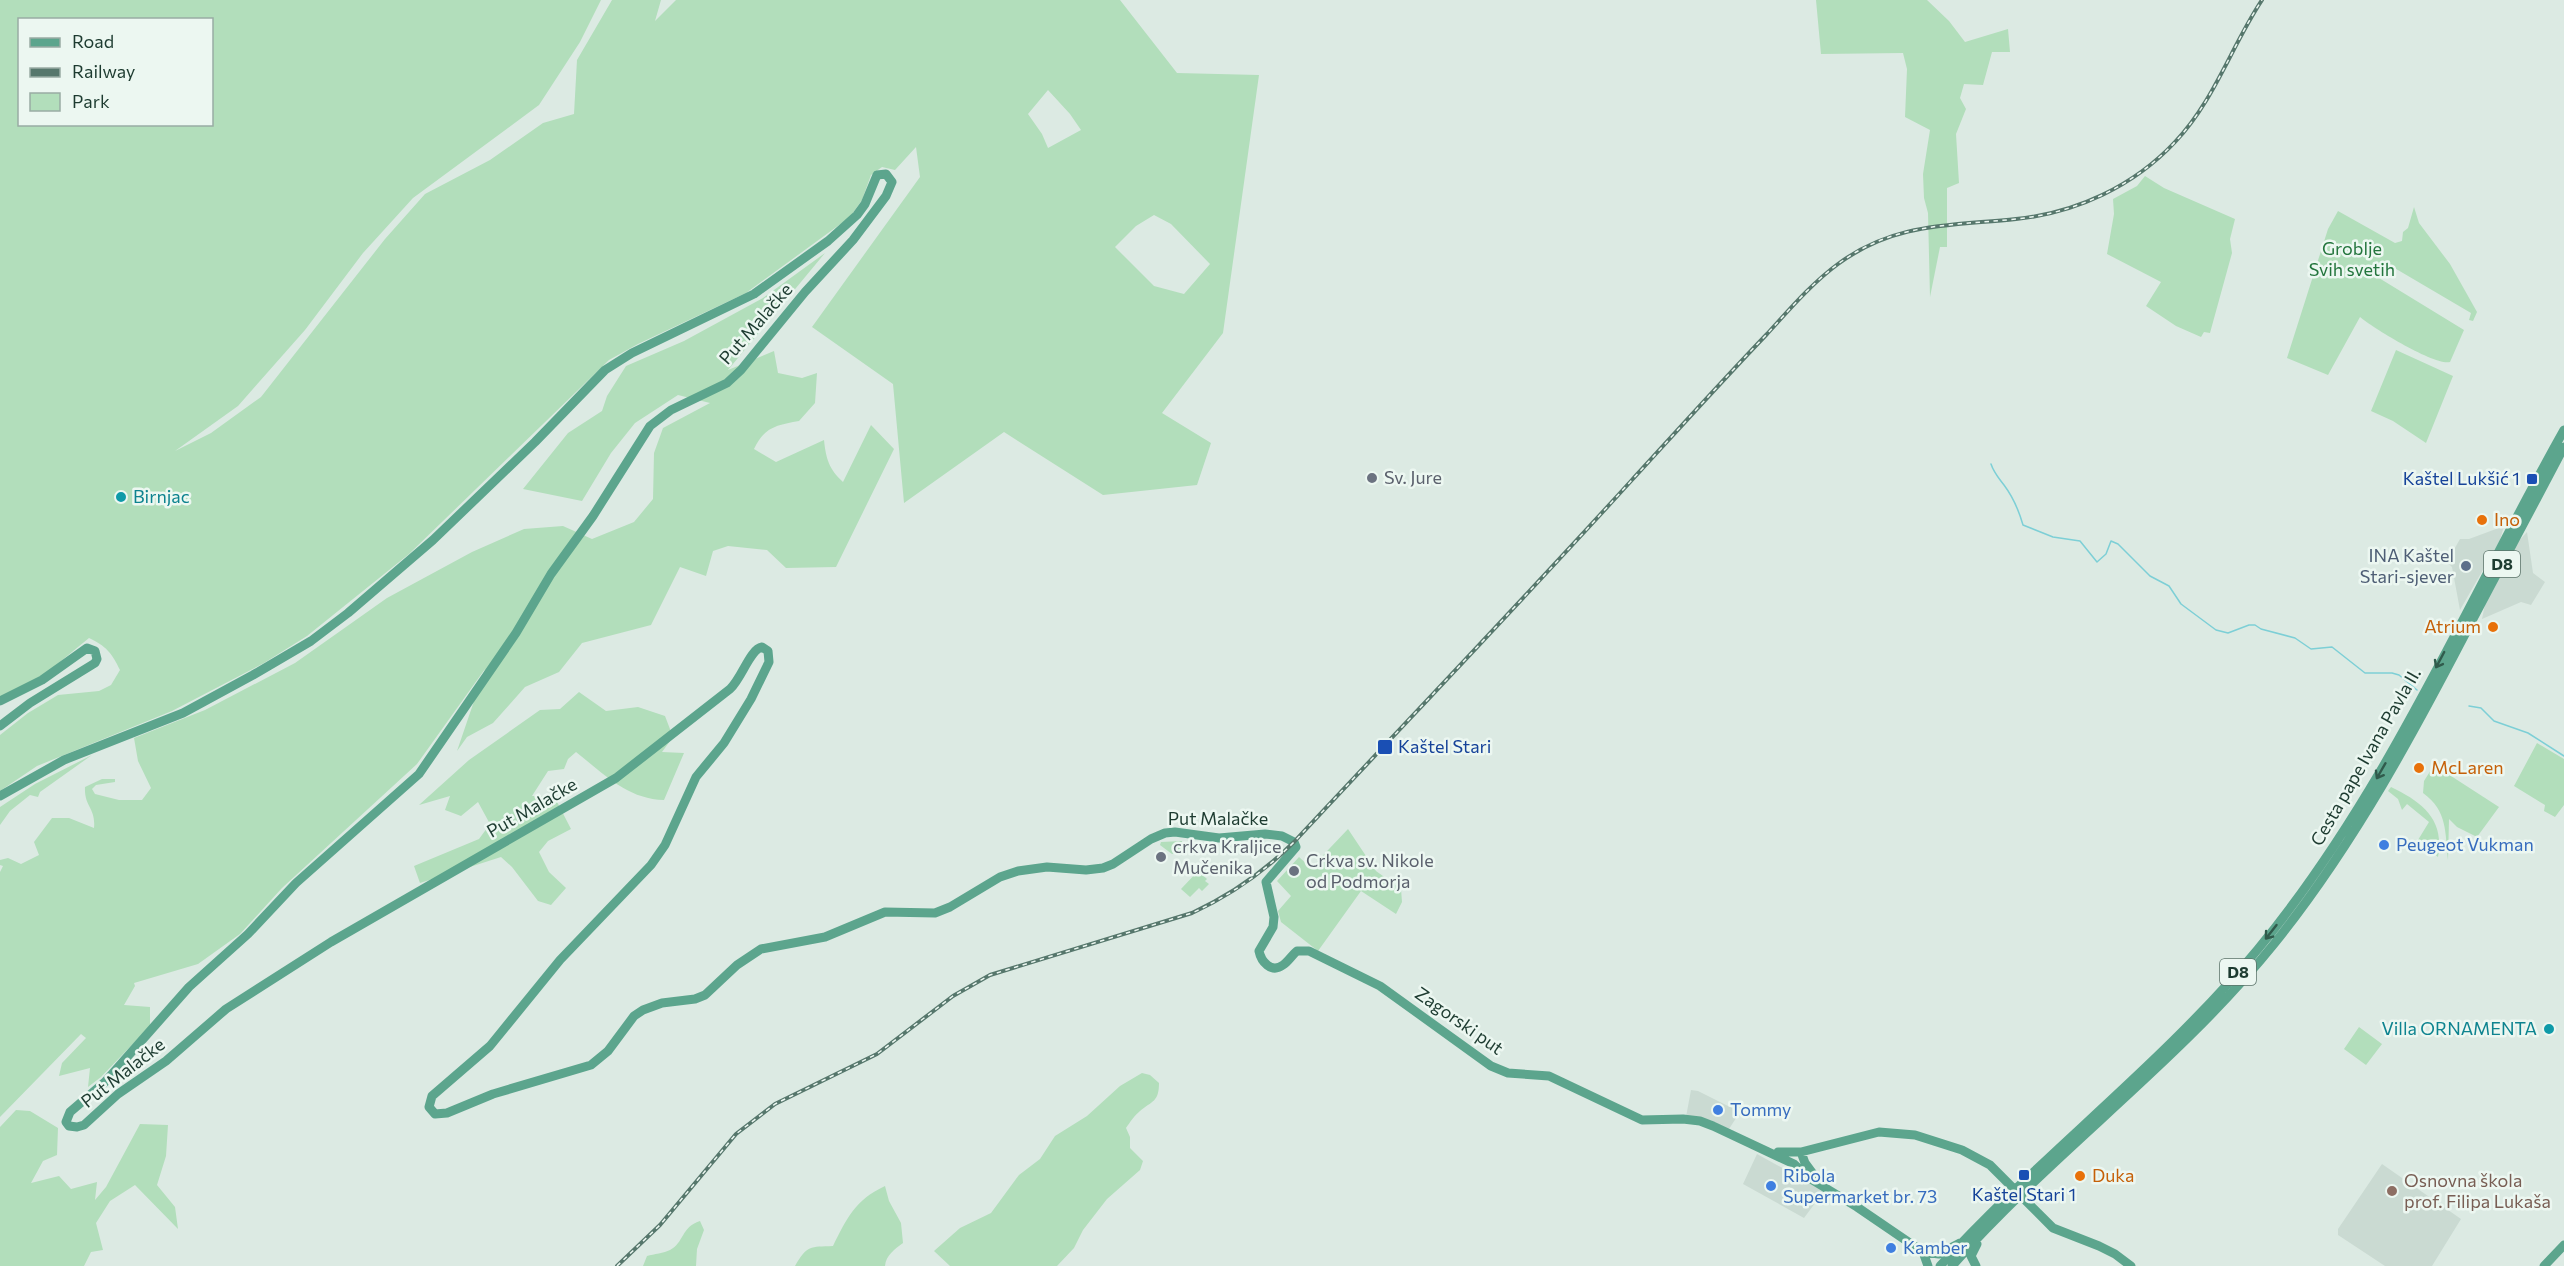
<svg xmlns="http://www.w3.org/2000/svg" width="2564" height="1266" viewBox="0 0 2564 1266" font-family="Commissioner,sans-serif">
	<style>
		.built { fill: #cadad2 }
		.green { fill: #b2debb; fill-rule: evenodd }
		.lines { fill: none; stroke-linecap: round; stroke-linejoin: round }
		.stream { stroke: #7dcfd6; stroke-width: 1.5 }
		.major { stroke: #5ca58d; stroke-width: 9 }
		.rail-casing { stroke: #56776c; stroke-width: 4 }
		.rail { stroke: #ecf7f1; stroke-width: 1.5; stroke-dasharray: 4.5; stroke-linecap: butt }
		.oneway { stroke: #305b4c }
		.worship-dot { fill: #6b7280; stroke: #ecf7f1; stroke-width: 2 }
		.transit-dot { fill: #1a4fb4; stroke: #ecf7f1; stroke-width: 2 }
		.culture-dot { fill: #0f9aa8; stroke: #ecf7f1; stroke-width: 2 }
		.food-dot { fill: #e8710a; stroke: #ecf7f1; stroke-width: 2 }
		.service-dot { fill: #5c6f8a; stroke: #ecf7f1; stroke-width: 2 }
		.shop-dot { fill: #3f7fe0; stroke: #ecf7f1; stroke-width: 2 }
		.education-dot { fill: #8d6e63; stroke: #ecf7f1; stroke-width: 2 }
		.labels { text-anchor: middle; stroke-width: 5; stroke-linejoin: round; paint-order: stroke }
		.shield { fill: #ecf7f1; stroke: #5b736a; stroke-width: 1.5 }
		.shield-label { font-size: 16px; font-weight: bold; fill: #1d3b30 }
		.park-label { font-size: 18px; fill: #23753d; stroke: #ecf7f1 }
		.street-label { font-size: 18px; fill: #1d3b30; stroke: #ecf7f1 }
		.worship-label { font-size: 18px; fill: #5b616d; stroke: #ecf7f1; text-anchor: start }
		.transit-label { font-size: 18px; fill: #164399; stroke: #ecf7f1; text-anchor: end }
		.culture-label { font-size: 18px; fill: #0d838f; stroke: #ecf7f1; text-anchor: start }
		.food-label { font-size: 18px; fill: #c56008; stroke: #ecf7f1; text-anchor: start }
		.service-label { font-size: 18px; fill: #4e5e75; stroke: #ecf7f1; text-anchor: end }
		.shop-label { font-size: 18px; fill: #366cbe; stroke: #ecf7f1; text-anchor: start }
		.education-label { font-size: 18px; fill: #785e54; stroke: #ecf7f1; text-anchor: start }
	</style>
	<rect width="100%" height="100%" fill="#dceae3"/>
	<!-- built -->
	<path class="built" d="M 2504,526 L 2500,540 L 2460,610 L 2452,567 L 2447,562 L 2460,539 L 2469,539 Z
		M 2527,532 L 2533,573 L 2545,582 L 2531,605 L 2521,602 L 2482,619 L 2485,604 L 2516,544 Z
		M 1691,1090 L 1698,1091 L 1740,1112 L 1729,1129 L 1710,1120 L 1686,1117 Z
		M 1757,1154 L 1824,1191 L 1804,1218 L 1743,1184 Z
		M 2382,1164 L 2461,1219 L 2432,1266 L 2385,1266 L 2338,1235 L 2338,1229 Z"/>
	<!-- green -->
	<path class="green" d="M 0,0 L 601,0 L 580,42 L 539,105 L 413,198 L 363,253 L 305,330 L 238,406 L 175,451 L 211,433 L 261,397 L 385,239 L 425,194 L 490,160 L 543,123 L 574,114 L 577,60 L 612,0 L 661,0 L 655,21 L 676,0 L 1120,0 L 1177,73 L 1259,75 L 1223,333 L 1162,413 L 1211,443 L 1197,485 L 1103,495 L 1004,432 L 904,503 L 893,384 L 812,327 L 920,177 L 916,147 L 895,170 L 882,167 L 871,175 L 862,200 L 850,217 L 746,293 L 638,344 L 609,360 L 409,554 L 307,636 L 264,663 L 172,711 L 37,766 L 0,791 L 0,735 L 28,713 L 58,695 L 99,691 L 111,685 L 120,670 C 112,653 106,646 89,638 L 44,675 L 0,697 ZM 20,20 L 212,20 L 212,124 L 20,124 ZM 1048,90 L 1070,114 L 1081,130 L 1048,148 L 1042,134 L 1028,114 ZM 1154,215 L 1171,224 L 1210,264 L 1184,294 L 1154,286 L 1115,247 L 1136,226 Z
		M 1816,0 L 1927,0 L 1949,21 L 1965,42 L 2008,29 L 2010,52 L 1992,52 L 1983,85 L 1964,84 L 1960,98 L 1966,109 L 1956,134 L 1959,183 L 1947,188 L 1947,247 L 1940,247 L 1930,297 L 1928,213 L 1924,198 L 1923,174 L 1930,130 L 1905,117 L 1907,69 L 1903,53 L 1821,54 Z
		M 2145,176 L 2164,188 L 2235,219 L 2230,239 L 2232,253 L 2210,333 L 2204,332 L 2201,337 L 2176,326 L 2146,306 L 2161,282 L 2107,254 L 2114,214 L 2113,199 L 2137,186 Z
		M 2414,207 L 2419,223 L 2450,264 L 2477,312 L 2473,321 L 2469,320 L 2471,313 L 2386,263 L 2379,278 L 2464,330 L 2450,362 C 2435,366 2373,328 2360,317 L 2328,375 L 2287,358 L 2328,229 L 2338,211 L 2395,243 L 2402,241 L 2403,232 L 2408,228 Z
		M 825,253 L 728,370 L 774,351 L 778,373 L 802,378 L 817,373 L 815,403 L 799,421 C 777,425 764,427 754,449 L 776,462 L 824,440 C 826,459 829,469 843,482 L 871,425 L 894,449 L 836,567 L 786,568 L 767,550 L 728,546 L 713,551 L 706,576 L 680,567 L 651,625 L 582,643 L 559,672 L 525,687 L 493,723 L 467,737 L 457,751 L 485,669 L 417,764 L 282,888 L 240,934 L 198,964 L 134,983 L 135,986 L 124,1005 L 150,1007 L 150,1026 L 101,1077 L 88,1087 L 90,1068 L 59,1076 L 62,1063 L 86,1038 L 81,1034 L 0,1117 L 0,872 L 3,866 L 0,865 L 0,860 L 8,858 L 21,864 L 39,855 L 34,842 L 52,818 L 69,818 L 94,828 C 96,808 84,807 85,787 L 102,779 L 115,779 L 115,782 L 96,785 L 92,789 L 95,794 L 119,800 L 142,800 L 151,788 L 138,761 L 134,738 L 205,710 L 295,663 L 387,598 L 472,552 L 524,529 L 563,526 L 592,539 L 634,522 L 653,499 L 654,453 L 663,428 L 710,403 L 678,395 L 635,423 L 611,453 L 582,501 L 523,489 L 568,433 L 602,411 L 607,396 L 626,366 L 684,341 L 763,298 Z
		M 2396,350 L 2453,376 L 2426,443 L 2393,421 L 2371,411 Z
		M 579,692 L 606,711 L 638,707 L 665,716 L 673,737 L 662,752 L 684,753 L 664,800 C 627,799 604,774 576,752 L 568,759 L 564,769 L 548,771 L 532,796 L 554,796 L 571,829 L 548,841 L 539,852 L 549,872 L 566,888 L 551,905 L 538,901 L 512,867 L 501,857 L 420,883 L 414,866 L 479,839 L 490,824 L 478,802 L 461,816 L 445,810 L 450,796 L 419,805 L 469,760 L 540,710 L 560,709 Z
		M 2537,743 L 2564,759 L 2564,805 L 2555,817 L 2544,811 L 2545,805 L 2514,786 Z
		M 92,755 L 40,792 L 38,797 L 30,795 L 10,811 L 0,825 L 0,807 L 35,784 Z
		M 2434,765 L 2499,807 L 2477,837 L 2457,827 L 2449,819 L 2448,860 C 2445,833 2448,811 2423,793 L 2424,781 Z
		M 2391,787 C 2422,802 2445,819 2438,857 L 2418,840 L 2429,822 L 2407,804 L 2402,810 L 2398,799 L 2388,791 Z
		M 1348,829 L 1376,871 L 1401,889 L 1402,902 L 1396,914 L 1361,891 L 1318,951 L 1281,922 L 1278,911 L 1291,896 L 1277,881 L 1299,857 L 1311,868 Z
		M 1182,841 C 1182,850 1180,852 1172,854 L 1160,845 L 1161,842 Z
		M 1198,871 L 1207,879 L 1205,881 L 1209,884 L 1202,891 L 1199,888 L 1190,897 L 1181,889 Z
		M 2359,1027 L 2382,1044 L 2366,1065 L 2344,1049 Z
		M 1142,1073 L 1150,1075 L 1159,1083 C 1159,1102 1152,1101 1140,1111 C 1135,1115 1130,1122 1126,1128 L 1130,1137 L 1130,1148 L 1143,1161 L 1140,1170 L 1107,1199 L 1083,1230 L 1074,1248 L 1057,1266 L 950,1266 L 934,1251 L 960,1228 L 991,1213 L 1019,1175 L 1040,1159 L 1055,1136 L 1087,1116 L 1120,1086 Z
		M 16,1110 L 30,1111 L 58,1128 L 57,1155 L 43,1161 L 31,1183 L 59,1176 L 71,1189 L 97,1182 L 95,1200 L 106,1187 L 140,1124 L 168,1125 L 166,1156 L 157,1185 L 175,1207 L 178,1229 L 135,1185 L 110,1201 L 96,1223 L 103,1250 L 91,1252 L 84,1266 L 0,1266 L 0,1127 Z
		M 885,1186 L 889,1201 L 901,1223 L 903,1243 C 895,1249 886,1255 885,1266 L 795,1266 C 807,1245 810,1247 833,1246 C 847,1218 855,1200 885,1186 Z
		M 700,1221 L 704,1230 L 697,1249 L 696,1266 L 643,1266 L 647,1256 C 654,1254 664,1253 670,1250 C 684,1243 681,1227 700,1221 Z"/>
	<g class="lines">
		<!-- stream -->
		<path class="stream" d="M 1991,464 C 1994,473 1998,477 2004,485 C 2013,497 2019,511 2023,525 L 2053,537 L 2080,541 L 2097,562 L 2106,554 L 2111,541 L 2118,544 L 2150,576 L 2169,586 L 2181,604 L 2216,630 L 2228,633 L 2249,625 L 2255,625 L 2261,629 L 2295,638 L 2311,649 L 2332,647 L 2365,673 L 2392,673 L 2399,675 L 2417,690
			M 2469,706 L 2481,708 L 2494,721 L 2528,733 L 2564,756"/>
		<!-- major -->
		<path class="major" d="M 0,701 L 42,680 L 87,648 L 95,651 L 97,659 L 95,663 L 30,703 L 0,726
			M 0,796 L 64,760 L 183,713 L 253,675 L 311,641 L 348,613 L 433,540 L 535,442 L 605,370 L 632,353 L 754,294 L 828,241 L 857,215 L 865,204 L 877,175 L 886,174 L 892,182 L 886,196 L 853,240 L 805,292 L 741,370 L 727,383 L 671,410 L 650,426 L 593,516 L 551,574 L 516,633 L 419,774 L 296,883 L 248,934 L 189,987 L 105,1082 L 70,1112 L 66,1122 L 69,1126 L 77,1127 L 84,1125 L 118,1094 L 166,1061 L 226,1009 L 331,942 L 616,778 L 730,689 C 742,678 750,649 762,647 L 768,651 L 769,662 L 751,699 L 724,743 L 696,777 L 665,845 L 651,865 L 560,960 L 490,1046 L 432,1096 L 429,1107 L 435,1114 L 447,1113 L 493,1094 L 591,1065 L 608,1051 L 634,1016 L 643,1010 L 662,1003 L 695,999 L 705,995 L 737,965 L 761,949 L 825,937 L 885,912 L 935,913 L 950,907 L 1000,877 L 1018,871 L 1047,867 L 1086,870 L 1103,868 L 1113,864 L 1151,839 L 1165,833 L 1175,832 L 1219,838 L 1265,834 L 1282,836 L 1294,842 L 1296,847 L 1266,882 L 1274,917 L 1273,927 L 1259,951 C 1261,961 1271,974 1283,965 C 1288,962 1292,955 1297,951 L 1309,951 L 1380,986 L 1491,1066 L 1508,1073 L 1549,1076 L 1642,1120 L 1683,1119 L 1700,1121 L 1713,1126 L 1794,1164 L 1809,1178 L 1857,1207 L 1923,1252 L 1939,1254 L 1960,1243
			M 1778,1152 L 1801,1152 L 1879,1132 L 1915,1135 L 1962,1150 L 1990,1165 L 2053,1228 L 2099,1246 L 2115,1254 L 2131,1266
			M 1801,1152 L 1805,1163 L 1816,1178
			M 1923,1252 L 1928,1266
			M 1940,1266 C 2041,1155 2162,1065 2258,949 C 2387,793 2466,604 2564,430
			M 1952,1266 C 2053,1152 2178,1063 2274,944 C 2355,843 2415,731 2474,617 C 2504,560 2534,504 2564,447
			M 1976,1266 L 1971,1256 L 1977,1244
			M 2544,1266 L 2564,1245"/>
		<!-- rail casing -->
		<g class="rail-casing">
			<path id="rail" d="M 617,1266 L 660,1225 L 736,1134 L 775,1104 L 877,1054 L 953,996 L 990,975 L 1192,913 C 1231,895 1264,872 1294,842 C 1406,722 1520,603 1631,481 C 1676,432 1721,382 1767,334 C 1789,310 1812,283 1838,264 C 1895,222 1950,226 2016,219 C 2076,213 2134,186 2175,142 C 2214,101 2231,47 2262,0"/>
		</g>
		<!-- rail -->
		<use href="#rail" class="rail"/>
	</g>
	<!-- one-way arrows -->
	<defs><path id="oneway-shaft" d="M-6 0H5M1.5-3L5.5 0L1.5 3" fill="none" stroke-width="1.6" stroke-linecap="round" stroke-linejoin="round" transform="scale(1.5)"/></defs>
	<g class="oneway">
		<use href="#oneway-shaft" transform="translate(2440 660) rotate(118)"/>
		<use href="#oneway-shaft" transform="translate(2381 771) rotate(120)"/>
		<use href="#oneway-shaft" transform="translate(2271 932) rotate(128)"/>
	</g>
	<!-- markers -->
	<g class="worship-dot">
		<circle cx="1372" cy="478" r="6"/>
		<circle cx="1161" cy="857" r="6"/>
		<circle cx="1294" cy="871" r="6"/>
	</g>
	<g class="transit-dot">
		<rect x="2526" y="473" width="12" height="12" rx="3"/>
		<rect x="1377" y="739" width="16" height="16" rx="3"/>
		<rect x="2018" y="1169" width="12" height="12" rx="3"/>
	</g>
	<g class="culture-dot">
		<circle cx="121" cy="497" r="6"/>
		<circle cx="2549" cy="1029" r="6"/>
	</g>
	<g class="food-dot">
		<circle cx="2482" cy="520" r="6"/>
		<circle cx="2493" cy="627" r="6"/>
		<circle cx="2419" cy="768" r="6"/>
		<circle cx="2080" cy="1176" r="6"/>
	</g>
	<circle class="service-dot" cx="2466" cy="566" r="6"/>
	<g class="shop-dot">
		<circle cx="2384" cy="845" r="6"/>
		<circle cx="1718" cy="1110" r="6"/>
		<circle cx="1771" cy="1186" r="6"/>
		<circle cx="1891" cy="1248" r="6"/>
	</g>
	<circle class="education-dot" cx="2392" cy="1191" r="6"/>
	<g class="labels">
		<!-- shield labels -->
		<g class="shield">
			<rect x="2484" y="551" width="36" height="26" rx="4.5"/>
			<rect x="2220" y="959" width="36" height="26" rx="4.5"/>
		</g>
		<g class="shield-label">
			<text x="2502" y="570">D8</text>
			<text x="2238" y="978">D8</text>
		</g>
		<!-- park labels -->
		<g class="park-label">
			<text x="2352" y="255">Groblje<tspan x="2352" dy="21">Svih svetih</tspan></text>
		</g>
		<!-- street labels -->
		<g class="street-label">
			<text transform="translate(756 324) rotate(-49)" y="6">Put Malačke</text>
			<text transform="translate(2366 757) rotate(-60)" y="6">Cesta pape Ivana Pavla II.</text>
			<text transform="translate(532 808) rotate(-30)" y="6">Put Malačke</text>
			<text x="1218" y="825">Put Malačke</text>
			<text transform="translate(1459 1021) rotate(35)" y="6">Zagorski put</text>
			<text transform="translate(123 1073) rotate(-38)" y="6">Put Malačke</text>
		</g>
		<!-- worship labels -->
		<g class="worship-label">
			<text x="1384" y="484">Sv. Jure</text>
			<text x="1173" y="853">crkva Kraljice<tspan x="1173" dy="21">Mučenika</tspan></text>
			<text x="1306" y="867">Crkva sv. Nikole<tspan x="1306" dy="21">od Podmorja</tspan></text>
		</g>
		<!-- transit labels -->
		<g class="transit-label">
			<text x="2520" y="485">Kaštel Lukšić 1</text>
			<text x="1398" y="753" text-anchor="start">Kaštel Stari</text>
			<text x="2024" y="1201" text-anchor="middle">Kaštel Stari 1</text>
		</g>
		<!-- culture labels -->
		<g class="culture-label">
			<text x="133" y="503">Birnjac</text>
			<text x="2537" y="1035" text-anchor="end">Villa ORNAMENTA</text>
		</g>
		<!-- food labels -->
		<g class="food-label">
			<text x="2494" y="526">Ino</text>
			<text x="2481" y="633" text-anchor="end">Atrium</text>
			<text x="2431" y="774">McLaren</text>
			<text x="2092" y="1182">Duka</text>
		</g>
		<!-- service labels -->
		<g class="service-label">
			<text x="2454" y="562">INA Kaštel<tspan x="2454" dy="21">Stari-sjever</tspan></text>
		</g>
		<!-- shop labels -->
		<g class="shop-label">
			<text x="2396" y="851">Peugeot Vukman</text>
			<text x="1730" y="1116">Tommy</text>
			<text x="1783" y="1182">Ribola<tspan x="1783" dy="21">Supermarket br. 73</tspan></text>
			<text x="1903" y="1254">Kamber</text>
		</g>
		<!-- education labels -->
		<g class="education-label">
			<text x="2404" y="1187">Osnovna škola<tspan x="2404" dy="21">prof. Filipa Lukaša</tspan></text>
		</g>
	</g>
	<!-- legend -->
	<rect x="18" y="18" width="195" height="108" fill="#ecf7f1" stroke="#99aca4" stroke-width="1.5"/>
	<rect x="30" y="38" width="30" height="9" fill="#5ca58d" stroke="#99aca4" stroke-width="1.5"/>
	<text x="72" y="48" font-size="18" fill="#1d3b30">Road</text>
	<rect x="30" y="68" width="30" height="9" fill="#56776c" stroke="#99aca4" stroke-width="1.5"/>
	<text x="72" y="78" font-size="18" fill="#1d3b30">Railway</text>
	<rect x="30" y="93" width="30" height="18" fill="#b2debb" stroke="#99aca4" stroke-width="1.5"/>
	<text x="72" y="108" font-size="18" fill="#1d3b30">Park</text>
</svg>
